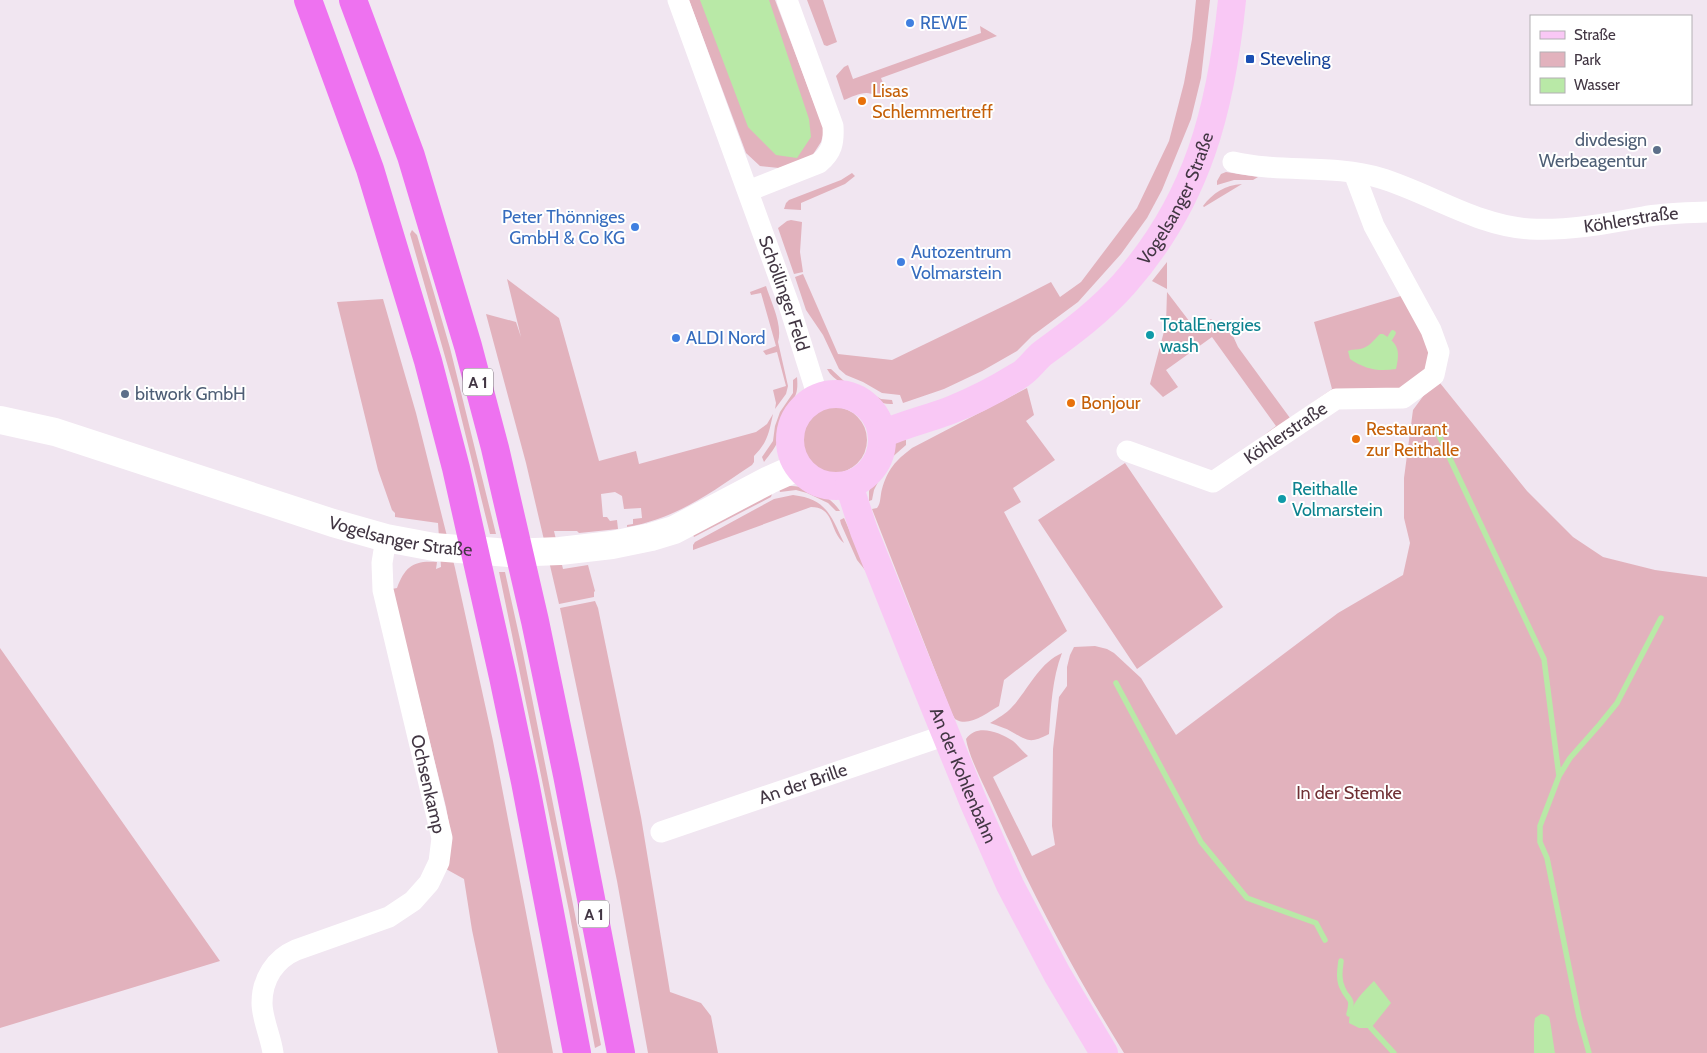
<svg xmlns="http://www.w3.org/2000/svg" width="1707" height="1053" viewBox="0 0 1707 1053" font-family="Cabin,sans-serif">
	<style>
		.green { fill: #e2b2bd }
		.water { fill: #b9e9a7 }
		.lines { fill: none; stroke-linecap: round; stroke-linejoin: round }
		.stream { stroke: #b9e9a7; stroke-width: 5.5 }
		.minor { stroke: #fff; stroke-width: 21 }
		.tertiary { stroke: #fff; stroke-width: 28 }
		.secondary { stroke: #f9c8f5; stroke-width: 28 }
		.motorway { stroke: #ee72f0; stroke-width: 28 }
		.shop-dot { fill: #3f7fe0; stroke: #fff; stroke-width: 2 }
		.transit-dot { fill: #1a4fb4; stroke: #fff; stroke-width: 2 }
		.food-dot { fill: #e8710a; stroke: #fff; stroke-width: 2 }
		.service-dot { fill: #5c6f8a; stroke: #fff; stroke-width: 2 }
		.culture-dot { fill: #0f9aa8; stroke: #fff; stroke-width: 2 }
		.labels { text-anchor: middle; stroke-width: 4; stroke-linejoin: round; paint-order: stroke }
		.shield { fill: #fff; stroke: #7b727b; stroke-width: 1 }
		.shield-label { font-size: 16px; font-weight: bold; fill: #423643 }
		.shop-label { font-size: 18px; fill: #366cbe; stroke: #fff; text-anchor: start }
		.transit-label { font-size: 18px; fill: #164399; stroke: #fff; text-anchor: start }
		.food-label { font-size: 18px; fill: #c56008; stroke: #fff; text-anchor: start }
		.service-label { font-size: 18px; fill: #4e5e75; stroke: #fff; text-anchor: end }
		.street-label { font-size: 18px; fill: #423643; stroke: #fff }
		.culture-label { font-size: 18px; fill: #0d838f; stroke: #fff; text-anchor: start }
		.park-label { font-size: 18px; fill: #6f2f33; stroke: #fff }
	</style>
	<rect width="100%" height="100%" fill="#f1e6f1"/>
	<!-- green -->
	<path class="green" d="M 689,0 L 775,0 L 823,127 L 823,135 L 821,142 L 812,156 L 779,168 L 760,166 L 746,153 Z
		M 807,0 L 823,0 L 837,42 L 827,46 L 824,45 Z
		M 1196,0 L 1210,0 L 1201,78 L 1191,119 L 1162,190 L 1147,218 L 1121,254 L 1078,302 L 1032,336 L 1017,351 L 982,371 L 944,389 L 903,403 L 900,395 L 882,393 L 863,382 L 846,375 L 839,369 L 823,335 L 806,310 L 795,277 L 803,274 L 838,354 L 892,360 L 1010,303 L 1051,282 L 1060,297 L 1081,282 L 1137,208 L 1169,141 L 1184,83 L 1192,39 Z
		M 980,26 L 997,36 L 881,78 L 888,95 L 875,96 C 867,89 854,96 844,100 L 836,76 L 844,67 L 848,65 L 853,79 L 981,33 Z
		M 1226,172 L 1258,177 L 1253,180 L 1234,180 L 1217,185 L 1217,181 L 1221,174 Z
		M 852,173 L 855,176 L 845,184 L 801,203 L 801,210 L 784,209 L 786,203 L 789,200 L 841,180 Z
		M 1242,184 L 1204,207 L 1203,206 C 1213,193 1225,185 1242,184 Z
		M 791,220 L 802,222 L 800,252 L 803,272 L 794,274 L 778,228 L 787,221 Z
		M 412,230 L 417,235 L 450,348 L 496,534 L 490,534 L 454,388 L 410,234 Z
		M 1167,262 L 1167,289 L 1152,281 Z
		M 507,279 L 559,318 L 599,461 L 636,451 L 639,464 L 756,432 L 767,424 L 773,414 C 769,432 768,442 754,456 L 754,462 L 752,465 C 710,493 678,518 627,527 L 627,525 L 633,524 L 633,519 L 642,518 L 641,508 L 624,509 L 622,496 L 615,492 L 601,494 L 603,517 L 607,517 L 610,521 L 617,520 L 618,529 L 579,533 L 577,531 L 554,531 L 563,569 L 588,565 L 595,591 L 594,592 L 594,597 L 559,604 L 526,463 L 486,314 L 516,322 L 521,337 Z
		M 766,286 C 771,302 783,325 778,342 L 788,386 L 786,394 L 775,409 L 776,403 L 773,390 L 786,386 L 777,352 L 766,355 L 763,351 L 776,346 L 761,293 L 751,295 L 750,292 Z
		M 1167,292 L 1196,330 L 1211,319 L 1222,331 L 1228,325 L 1238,347 L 1290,418 L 1332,389 L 1314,322 L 1404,295 L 1427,343 L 1429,357 L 1425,372 L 1416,381 L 1394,391 L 1334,394 L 1220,468 L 1276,426 L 1212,337 L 1166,370 L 1178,387 L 1163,397 L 1150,384 L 1166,324 Z
		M 383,299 L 416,413 L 455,568 L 493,741 L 553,1053 L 498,1053 L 472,930 L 464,879 L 446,869 L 449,824 L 446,807 L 392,589 L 397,588 C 405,566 414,560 437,562 L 436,569 L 441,567 L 438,523 L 395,517 L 395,513 L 392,510 L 378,470 L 337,302 Z
		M 827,369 L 831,369 L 845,382 L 860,387 L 881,399 L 892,400 L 893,404 C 879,405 871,397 860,391 C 847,385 834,382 827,369 Z
		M 797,377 C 799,400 792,397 784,414 C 780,422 781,430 779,438 C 776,447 770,454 764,462 L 762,457 L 773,441 L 775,426 L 780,412 L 793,393 L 793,380 Z
		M 1440,383 L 1527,491 L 1573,537 L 1603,557 L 1655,570 L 1707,577 L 1707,1053 L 1124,1053 C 1075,974 1032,894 995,810 C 987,791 969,758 966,739 C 977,723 999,732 1013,741 C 1018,745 1023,752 1028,756 L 993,777 L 1032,856 L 1055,845 L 1052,826 L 1053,749 L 1059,697 L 1067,686 L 1067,667 L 1070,655 L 1074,647 L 1095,646 L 1107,649 L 1114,653 L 1141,678 L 1176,735 L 1338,613 L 1403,575 L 1410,543 L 1404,518 L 1404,478 L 1413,410 L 1424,395 Z
		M 1027,388 L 1034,415 L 1026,421 L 1055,460 L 1013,488 L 1021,502 L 1004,512 L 1067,631 L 1004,680 L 999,706 C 986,713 969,728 955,719 L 952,714 L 872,509 L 877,508 C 881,503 880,496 882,489 C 888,469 895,461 912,448 Z
		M801 440a33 33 0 1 1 66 0a33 33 0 1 1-66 0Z
		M 903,435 L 906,440 L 906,445 L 889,460 L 874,490 L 872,500 L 869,501 L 869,491 L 886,455 L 894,442 Z
		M 1125,463 L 1223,607 L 1137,669 L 1038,520 Z
		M 788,486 C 807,486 829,494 840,511 L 836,511 L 828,503 L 807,493 L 796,490 L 780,492 L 779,489 Z
		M 772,492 L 772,494 L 771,497 L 694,537 L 693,535 Z
		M 793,495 C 827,499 831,516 844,543 C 829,531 835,507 811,507 L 693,550 L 693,545 L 695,542 L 774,499 Z
		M 844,518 L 866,568 L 865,570 L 857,560 L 841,524 L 840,520 Z
		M 499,572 L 505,572 L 523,653 L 601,1045 L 595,1048 L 569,911 Z
		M 595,601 L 598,608 L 641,817 L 670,992 L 701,1003 L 711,1016 L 718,1053 L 648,1053 L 617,881 L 560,608 Z
		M 0,648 L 220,961 L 0,1028 Z
		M 1062,653 C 1052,679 1051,707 1049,734 C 1031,743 1029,742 1012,732 C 1006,728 998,726 990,723 C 998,718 1006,714 1012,707 C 1028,690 1039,663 1062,653 Z"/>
	<!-- water -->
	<path class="water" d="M 700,0 L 769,0 L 809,119 L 811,137 L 797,158 L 776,155 L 748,127 Z
		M 1380,334 L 1383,334 C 1399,344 1400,351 1396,369 C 1378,372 1365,369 1350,359 L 1348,351 C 1352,349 1355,350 1360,349 C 1368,348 1374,340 1380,334 Z
		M 1374,981 L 1391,1003 L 1371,1028 L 1359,1028 L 1349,1023 C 1349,1005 1362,993 1374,981 Z
		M 1541,1014 C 1543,1014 1547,1015 1549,1017 C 1550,1018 1554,1047 1555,1053 L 1534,1053 L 1534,1025 L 1535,1018 Z"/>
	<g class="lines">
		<!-- stream -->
		<path class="stream" d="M 1390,338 L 1393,333
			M 1437,431 L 1544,659 L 1559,776 L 1540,826 L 1540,842 L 1547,858 L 1579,1017 L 1589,1053
			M 1116,683 L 1201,842 L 1247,898 L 1316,923 L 1325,940
			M 1559,776 L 1570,758 L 1600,724 L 1617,703 L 1661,618
			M 1341,961 C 1340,969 1338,980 1343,989 C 1348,1001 1354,996 1349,1014
			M 1371,1028 L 1394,1053"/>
		<!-- minor -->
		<g class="minor">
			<path id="s1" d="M 678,0 L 789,305 L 818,397"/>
			<path id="s2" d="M 1233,162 C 1281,173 1333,164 1380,178 C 1430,193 1477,226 1530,229 C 1567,231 1606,224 1643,217 C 1664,213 1686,213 1707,212"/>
			<path d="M 748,191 L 819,163 C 832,152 834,143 833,126 L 787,0"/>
			<path id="s3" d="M 1127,451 L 1213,482 L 1336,399 L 1403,398 L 1434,375 L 1439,352 L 1431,330 L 1374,226 L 1354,173"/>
			<path id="s4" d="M 661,832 L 946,735"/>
			<path d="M 273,1053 C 271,1037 262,1019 262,1003 C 262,979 275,959 296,950 L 389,917 L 413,901 L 429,883 L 439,862 L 442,838 L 383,590 L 382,563 L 386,538"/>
		</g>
		<!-- tertiary -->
		<path class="tertiary" id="s5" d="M 0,420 L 55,432 L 333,523 L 386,538 L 434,547 L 509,553 L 560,551 L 612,545 L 651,537 L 674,530 L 769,480 L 798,467"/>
		<!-- secondary -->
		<g class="secondary">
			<circle cx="836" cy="440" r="46"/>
			<path id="s6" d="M 883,434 C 904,424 928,419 951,410 C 974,401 997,389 1018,376 C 1028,371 1034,360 1043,353 C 1072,332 1100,311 1124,284 C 1198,200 1221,109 1232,0"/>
			<path id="s7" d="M 849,485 L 864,531 L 918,666 L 973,801 L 1010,885 L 1057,974 L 1104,1053"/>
		</g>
		<!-- motorway -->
		<path class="motorway" d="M 308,0 L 370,169 L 428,361 L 456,468 L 503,677 L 525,782 L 577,1053
			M 353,0 L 411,156 L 468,346 L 495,448 L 535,621 L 567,775 L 621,1053"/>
	</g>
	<!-- markers -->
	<g class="shop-dot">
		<circle cx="910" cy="23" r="5"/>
		<circle cx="635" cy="227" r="5"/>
		<circle cx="901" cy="262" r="5"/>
		<circle cx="676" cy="338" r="5"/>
	</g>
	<rect class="transit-dot" x="1245" y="54" width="10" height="10" rx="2.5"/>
	<g class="food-dot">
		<circle cx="862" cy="101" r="5"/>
		<circle cx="1071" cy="403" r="5"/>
		<circle cx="1356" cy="439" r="5"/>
	</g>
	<g class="service-dot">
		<circle cx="1657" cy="150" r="5"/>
		<circle cx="125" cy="394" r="5"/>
	</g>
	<g class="culture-dot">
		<circle cx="1150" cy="335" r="5"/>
		<circle cx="1282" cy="499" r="5"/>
	</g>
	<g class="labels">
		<!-- shield labels -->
		<g class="shield">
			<rect x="463" y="368.5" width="30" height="27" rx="4"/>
			<rect x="579" y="900.5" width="30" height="27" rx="4"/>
		</g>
		<g class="shield-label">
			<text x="478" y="388">A 1</text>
			<text x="594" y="920">A 1</text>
		</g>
		<!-- shop labels -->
		<g class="shop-label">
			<text x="920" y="29">REWE</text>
			<text x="625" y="223" text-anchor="end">Peter Thönniges<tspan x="625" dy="21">GmbH &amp; Co KG</tspan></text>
			<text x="911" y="258">Autozentrum<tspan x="911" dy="21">Volmarstein</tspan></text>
			<text x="686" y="344">ALDI Nord</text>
		</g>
		<!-- transit labels -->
		<g class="transit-label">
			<text x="1260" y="65">Steveling</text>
		</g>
		<!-- food labels -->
		<g class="food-label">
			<text x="872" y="97">Lisas<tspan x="872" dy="21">Schlemmertreff</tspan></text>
			<text x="1081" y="409">Bonjour</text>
			<text x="1366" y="435">Restaurant<tspan x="1366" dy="21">zur Reithalle</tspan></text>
		</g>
		<!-- service labels -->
		<g class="service-label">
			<text x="1647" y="146">divdesign<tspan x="1647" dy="21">Werbeagentur</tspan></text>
			<text x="135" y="400" text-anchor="start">bitwork GmbH</text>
		</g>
		<!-- street labels -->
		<g class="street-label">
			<text dy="6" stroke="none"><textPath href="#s6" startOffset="389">Vogelsanger Straße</textPath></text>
			<text dy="6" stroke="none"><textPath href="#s2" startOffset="409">Köhlerstraße</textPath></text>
			<text dy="6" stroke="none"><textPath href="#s1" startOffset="312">Schöllinger Feld</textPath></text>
			<text dy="6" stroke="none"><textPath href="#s3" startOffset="179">Köhlerstraße</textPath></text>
			<text dy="6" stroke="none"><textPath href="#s5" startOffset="418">Vogelsanger Straße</textPath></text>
			<text dy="6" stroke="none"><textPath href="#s7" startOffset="312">An der Kohlenbahn</textPath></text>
			<text transform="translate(428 784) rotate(77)" y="6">Ochsenkamp</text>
			<text dy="6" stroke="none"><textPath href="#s4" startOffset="150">An der Brille</textPath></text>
		</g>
		<!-- culture labels -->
		<g class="culture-label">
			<text x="1160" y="331">TotalEnergies<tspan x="1160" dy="21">wash</tspan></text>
			<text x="1292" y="495">Reithalle<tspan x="1292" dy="21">Volmarstein</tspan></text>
		</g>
		<!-- park labels -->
		<g class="park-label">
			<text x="1349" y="799">In der Stemke</text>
		</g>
	</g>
	<!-- legend -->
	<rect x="1530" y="15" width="162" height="90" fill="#ffffff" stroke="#b3afb4"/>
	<rect x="1540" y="31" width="25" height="8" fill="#f9c8f5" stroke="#b3afb4"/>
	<text x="1574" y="40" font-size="15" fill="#423643">Straße</text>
	<rect x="1540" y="52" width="25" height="15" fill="#e2b2bd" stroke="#b3afb4"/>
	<text x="1574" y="65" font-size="15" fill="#423643">Park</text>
	<rect x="1540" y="78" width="25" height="15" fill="#b9e9a7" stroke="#b3afb4"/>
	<text x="1574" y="90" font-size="15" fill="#423643">Wasser</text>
</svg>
